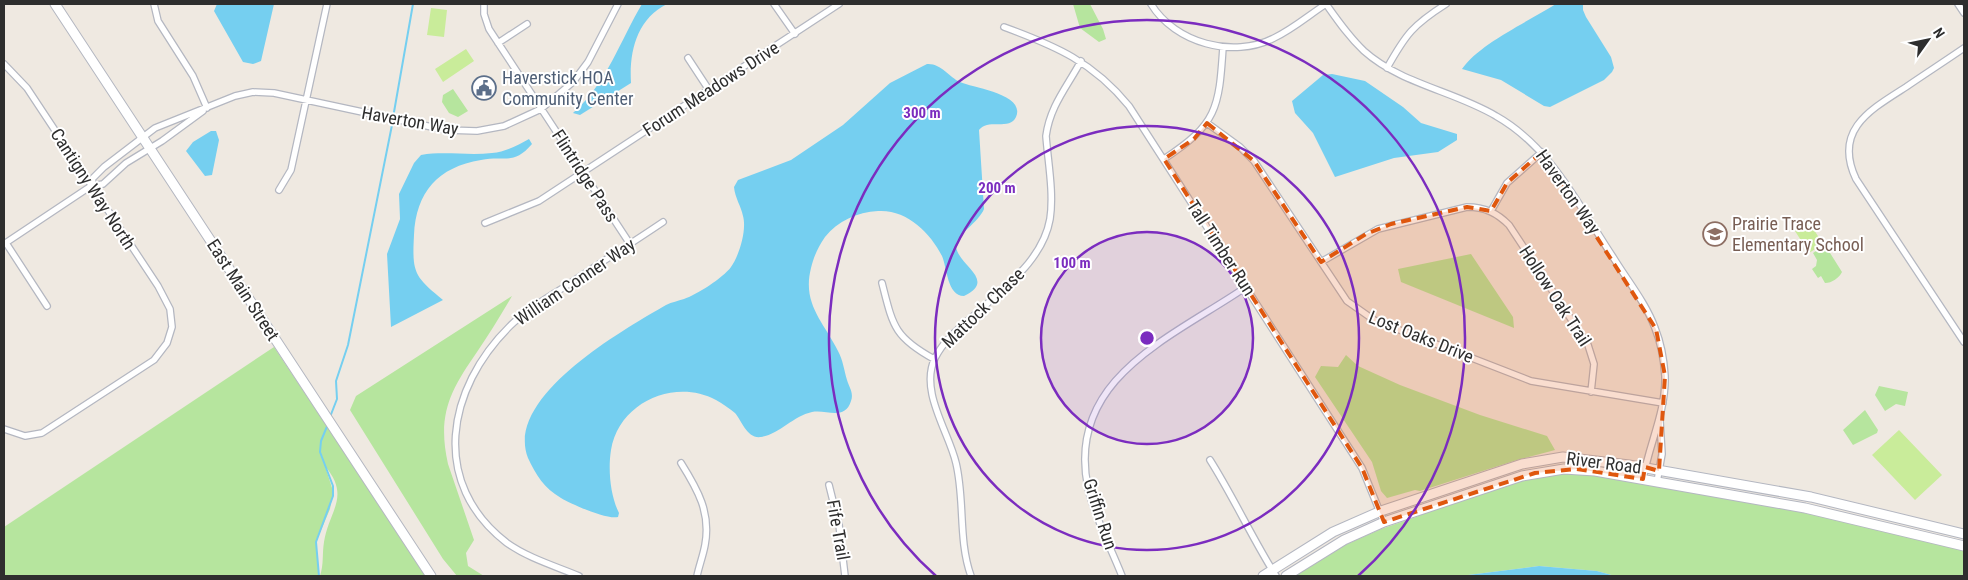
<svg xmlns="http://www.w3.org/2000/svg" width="1968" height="580" viewBox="0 0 1968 580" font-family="'Roboto Condensed',sans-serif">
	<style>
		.green { fill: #b6e59e }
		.pitch { fill: #c9ec9a }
		.water { fill: #75cff0 }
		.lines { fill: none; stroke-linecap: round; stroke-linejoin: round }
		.stream { stroke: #75cff0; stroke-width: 2 }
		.street-casing { stroke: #b4b7c1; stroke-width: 8 }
		.secondary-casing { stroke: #b4b7c1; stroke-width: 11 }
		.street { stroke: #fff; stroke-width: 5.5 }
		.secondary { stroke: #fff; stroke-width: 9 }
		.marked { fill: #df570e; fill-opacity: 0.2; stroke: #df570e; stroke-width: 4; stroke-dasharray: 10 6; stroke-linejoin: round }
		.ring { fill: none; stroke: #7b2cbf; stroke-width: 2.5 }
		.labels { text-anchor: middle; stroke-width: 4; stroke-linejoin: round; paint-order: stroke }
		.service-label { font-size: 18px; fill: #4e5e75; stroke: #fff; text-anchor: start }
		.street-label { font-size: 18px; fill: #2e2e2e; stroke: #fff }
		.education-label { font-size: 18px; fill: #785e54; stroke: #fff; text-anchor: start }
		.centre { fill: #7b2cbf; stroke: #fff; stroke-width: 2.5 }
		.ring-label { font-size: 15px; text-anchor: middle; font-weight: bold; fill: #7b2cbf; stroke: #fff; stroke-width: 4; stroke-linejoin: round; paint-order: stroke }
	</style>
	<rect width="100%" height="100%" fill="#efe9e1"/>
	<!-- green -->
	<path class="green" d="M 1073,4 L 1090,4 L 1103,29 L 1106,39 L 1099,42 L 1080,28 Z
		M 453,89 L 468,111 L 458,117 L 449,113 L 442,102 L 443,95 Z
		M 1825,245 L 1842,272 C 1839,278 1832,283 1825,283 L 1821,276 L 1818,278 L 1812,269 L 1816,266 L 1817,260 L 1813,253 Z
		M 1471,254 L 1513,317 L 1514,328 L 1401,282 L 1398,269 Z
		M 512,296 C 501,315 489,334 477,352 C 450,391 437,415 448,464 L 474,540 L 466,553 L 468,566 L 484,576 L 457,576 L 443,559 L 350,410 L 356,396 Z
		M 274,347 L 427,576 L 320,576 C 324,564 322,554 324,542 C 329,510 351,497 325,466 L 333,491 L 330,509 L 316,542 L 319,576 L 4,576 L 4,527 Z
		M 1346,355 L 1358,366 L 1400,385 L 1480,415 L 1547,436 L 1555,450 L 1517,460 L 1420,491 L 1415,490 L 1387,498 L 1381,491 L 1372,462 L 1315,377 L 1321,366 L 1338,367 Z
		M 1879,386 L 1908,392 L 1905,406 L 1896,404 L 1885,411 L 1875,395 Z
		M 1865,410 L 1878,430 L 1877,433 L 1853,445 L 1843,430 Z
		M 1564,469 L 1746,497 L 1964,545 L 1964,576 L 1615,576 L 1597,571 L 1539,566 L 1460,576 L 1286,576 L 1318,557 L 1381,529 L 1416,517 L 1495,484 Z"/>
	<!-- pitch -->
	<path class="pitch" d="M 431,8 L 447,10 L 444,37 L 427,35 Z
		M 466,49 L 474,61 L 443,82 L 435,69 Z
		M 1809,222 L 1823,244 L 1809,253 L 1795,231 Z
		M 1899,430 L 1942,475 L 1915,500 L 1872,455 Z"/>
	<!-- water -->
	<path class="water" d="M 217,4 L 274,4 L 261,61 L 253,64 L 243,62 L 214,11 Z
		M 642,4 L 667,4 C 637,19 629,51 631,83 L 580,115 L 573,113 C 607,83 620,41 642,4 Z
		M 1556,4 L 1583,4 L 1583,10 L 1586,17 L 1611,57 L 1614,68 L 1612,72 L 1604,80 L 1550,107 L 1544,106 L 1501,80 L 1462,69 C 1479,44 1529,21 1556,4 Z
		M 927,64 C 941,63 949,77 960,82 C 973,88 1026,94 1016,117 C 1010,131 988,118 979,130 L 984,209 C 979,222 956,235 956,246 C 957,265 998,280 964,296 C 947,296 947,267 942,256 C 930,232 906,209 878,211 C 857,212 838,221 825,237 C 818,247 814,256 811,268 C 802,304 823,321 838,351 C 843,360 844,370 847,380 C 849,387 854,393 851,401 C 845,421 826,409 812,412 C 793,416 780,434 761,437 C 747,439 742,421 735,413 C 729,408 723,404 716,400 C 675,378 619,402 611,450 C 608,469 610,495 619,513 L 618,517 C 607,520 571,504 561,498 C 544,488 536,475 528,458 C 504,397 623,330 666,305 C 672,302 678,301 684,299 C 696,295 723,278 731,267 C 739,256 747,230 743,216 C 741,206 735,198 734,187 L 738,180 L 791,160 L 843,125 L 890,83 Z
		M 1332,74 L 1365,81 L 1403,107 L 1421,123 L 1457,134 L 1457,140 L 1438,152 L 1394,158 L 1335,177 L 1313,133 L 1295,113 L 1292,101 L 1323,75 Z
		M 211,131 L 216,131 L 219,140 L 212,175 L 205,176 L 186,151 L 193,142 Z
		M 529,139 L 532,144 C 513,166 505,155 481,160 C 438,167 416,192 414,235 C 412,273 414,276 443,300 L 391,327 L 387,254 L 400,219 L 399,194 L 414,163 L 421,155 C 445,151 469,156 492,153 C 506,152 518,145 529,139 Z
		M 1539,566 L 1597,571 L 1615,576 L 1460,576 Z"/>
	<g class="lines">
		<!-- stream -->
		<path class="stream" d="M 394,112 L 413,4
			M 330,417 L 337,399 L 336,381 L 348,345 L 392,125
			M 319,576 L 316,542 L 333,496 L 333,486 L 320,452 L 321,441 L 328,424"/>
		<!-- street casing -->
		<g class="street-casing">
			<path id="street" d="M 154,4 L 158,21 L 193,76 L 207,108
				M 484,4 L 484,14 L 489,29 L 630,244
				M 774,4 L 795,34
				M 1151,4 C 1175,43 1233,59 1274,38 C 1293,29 1309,15 1326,4
				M 1326,4 C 1338,21 1349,37 1364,51 C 1401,84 1454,91 1496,116 C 1551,147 1579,206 1613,257 C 1627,280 1646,303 1655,328 C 1661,343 1664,360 1665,376 C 1666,412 1649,444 1643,479
				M 1958,4 L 1964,13
				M 1004,27 C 1056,46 1093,62 1129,106 L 1362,468 L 1384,522
				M 498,43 L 527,24
				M 1964,48 C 1945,61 1925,74 1906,87 C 1870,110 1833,130 1856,179 L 1964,342
				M 688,58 L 709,90
				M 4,64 L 27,88 L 158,286 L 170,309 L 172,327 L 167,343 L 154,360 L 42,433 L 25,436 L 4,429
				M 1387,68 C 1406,34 1413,25 1446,4
				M 1207,123 L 1240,147 L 1254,161 L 1347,301 L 1374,320 L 1531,381 L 1663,403
				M 1164,159 C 1217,124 1219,109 1223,47
				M 91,186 L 93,178 L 104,167 L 155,128 L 235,96 L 253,92 L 274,93 L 446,130 L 477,131 L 504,126 L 541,109 L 573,82 L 588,62 L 618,4
				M 279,190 L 291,170 L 327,4
				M 1491,211 L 1507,183 L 1542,152
				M 485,223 L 539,201 L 839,4
				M 6,243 L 47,306
				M 4,244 L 91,186 L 103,184 L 126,163 L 162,141 L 203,111
				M 1321,262 L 1378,229 L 1467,207 C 1485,207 1497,213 1509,225 L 1588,345 L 1594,364 L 1591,392
				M 882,283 C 893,326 894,337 934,359
				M 1210,460 C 1234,498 1252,538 1276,576
				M 681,463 C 698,490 711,513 705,545 C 703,556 699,566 697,576
				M 1657,482 L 1662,454 L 1660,421
				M 829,485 L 839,525 L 845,576
				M 579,576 C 555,566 528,558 507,543 C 429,483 447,388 510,326 C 527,309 549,297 569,284 C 600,263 632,243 663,222
				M 971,576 C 958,540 965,500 956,463 C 949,432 919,391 935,358 C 945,338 963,325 979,311 C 1007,285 1043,259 1050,219 C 1054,193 1048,162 1046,136 C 1050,106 1067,87 1081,61
				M 1122,576 C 1111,548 1095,518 1088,488 C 1065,378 1173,337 1246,287"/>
		</g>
		<!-- secondary casing -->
		<g class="secondary-casing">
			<path id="secondary" d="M 55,4 L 431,576
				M 1263,576 L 1333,532 L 1381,511 L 1522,464 L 1563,457 L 1629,465 L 1811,497 L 1964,534
				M 1286,576 L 1344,540 L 1384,522 L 1522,476 L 1564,469 L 1595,471 L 1805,508 L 1964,546"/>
		</g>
		<!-- street -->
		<use href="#street" class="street"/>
		<!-- secondary -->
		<use href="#secondary" class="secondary"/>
	</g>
	<!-- marked area -->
	<path class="marked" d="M 1207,123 L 1254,161 L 1321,262 L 1366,234 L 1391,224 L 1467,207 L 1491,211 L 1507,183 L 1542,152 L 1656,329 L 1665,376 L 1659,471 L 1645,467 L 1643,479 L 1577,469 L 1535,473 L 1384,522 L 1362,468 L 1164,159 L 1194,139 Z"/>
	<!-- distance rings -->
	<circle cx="1147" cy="338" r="106" fill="#7b2cbf" fill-opacity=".12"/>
	<g class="ring">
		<circle cx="1147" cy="338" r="106"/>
		<circle cx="1147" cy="338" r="212"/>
		<path d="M936 576A318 318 0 1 1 1358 576"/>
	</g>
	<!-- icons -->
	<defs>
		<g id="civic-ring" transform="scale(1.25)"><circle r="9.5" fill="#fff" stroke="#5c6f8a" stroke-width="1.5"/><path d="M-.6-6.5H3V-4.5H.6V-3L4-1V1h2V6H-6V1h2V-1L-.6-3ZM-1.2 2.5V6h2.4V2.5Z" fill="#5c6f8a"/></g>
		<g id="school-ring" transform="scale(1.25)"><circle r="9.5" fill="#fff" stroke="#8d6e63" stroke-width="1.5"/><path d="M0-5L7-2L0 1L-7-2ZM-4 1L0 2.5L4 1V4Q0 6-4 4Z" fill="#8d6e63"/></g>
	</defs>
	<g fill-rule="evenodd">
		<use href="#civic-ring" x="484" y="88"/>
		<use href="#school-ring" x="1715" y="234"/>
	</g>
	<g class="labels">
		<!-- service labels -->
		<g class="service-label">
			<text x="502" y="84">Haverstick HOA<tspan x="502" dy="21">Community Center</tspan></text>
		</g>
		<!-- street labels -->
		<g class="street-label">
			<text transform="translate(711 89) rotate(-33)" y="6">Forum Meadows Drive</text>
			<text transform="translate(410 121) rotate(10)" y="6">Haverton Way</text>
			<text transform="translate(585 176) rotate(57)" y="6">Flintridge Pass</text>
			<text transform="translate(93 189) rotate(57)" y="6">Cantigny Way North</text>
			<text transform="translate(1568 192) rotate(55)" y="6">Haverton Way</text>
			<text transform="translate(1221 248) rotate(57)" y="6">Tall Timber Run</text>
			<text transform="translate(575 282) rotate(-34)" y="6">William Conner Way</text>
			<text transform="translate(243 290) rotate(57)" y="6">East Main Street</text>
			<text transform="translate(1555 296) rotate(57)" y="6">Hollow Oak Trail</text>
			<text transform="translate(983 308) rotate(-44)" y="6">Mattock Chase</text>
			<text transform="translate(1421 337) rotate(22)" y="6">Lost Oaks Drive</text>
			<text transform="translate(1604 463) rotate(7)" y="6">River Road</text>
			<text transform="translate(1100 514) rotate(72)" y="6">Griffin Run</text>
			<text transform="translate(838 530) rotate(80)" y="6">Fife Trail</text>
		</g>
		<!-- education labels -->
		<g class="education-label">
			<text x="1732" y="230">Prairie Trace<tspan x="1732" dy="21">Elementary School</tspan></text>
		</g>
	</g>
	<circle cx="1147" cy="338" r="8" class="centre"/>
	<g class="ring-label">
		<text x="922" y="118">300 m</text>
		<text x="997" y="193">200 m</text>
		<text x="1072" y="268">100 m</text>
	</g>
	<!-- border -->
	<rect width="1968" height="580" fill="none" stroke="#2e2e2e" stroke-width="10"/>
	<!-- north arrow -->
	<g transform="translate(1928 40) rotate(57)" stroke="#ffffff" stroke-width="4" paint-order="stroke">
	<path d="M0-4L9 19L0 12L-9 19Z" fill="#2e2e2e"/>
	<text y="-8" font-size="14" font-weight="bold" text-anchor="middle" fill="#2e2e2e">N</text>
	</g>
</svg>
